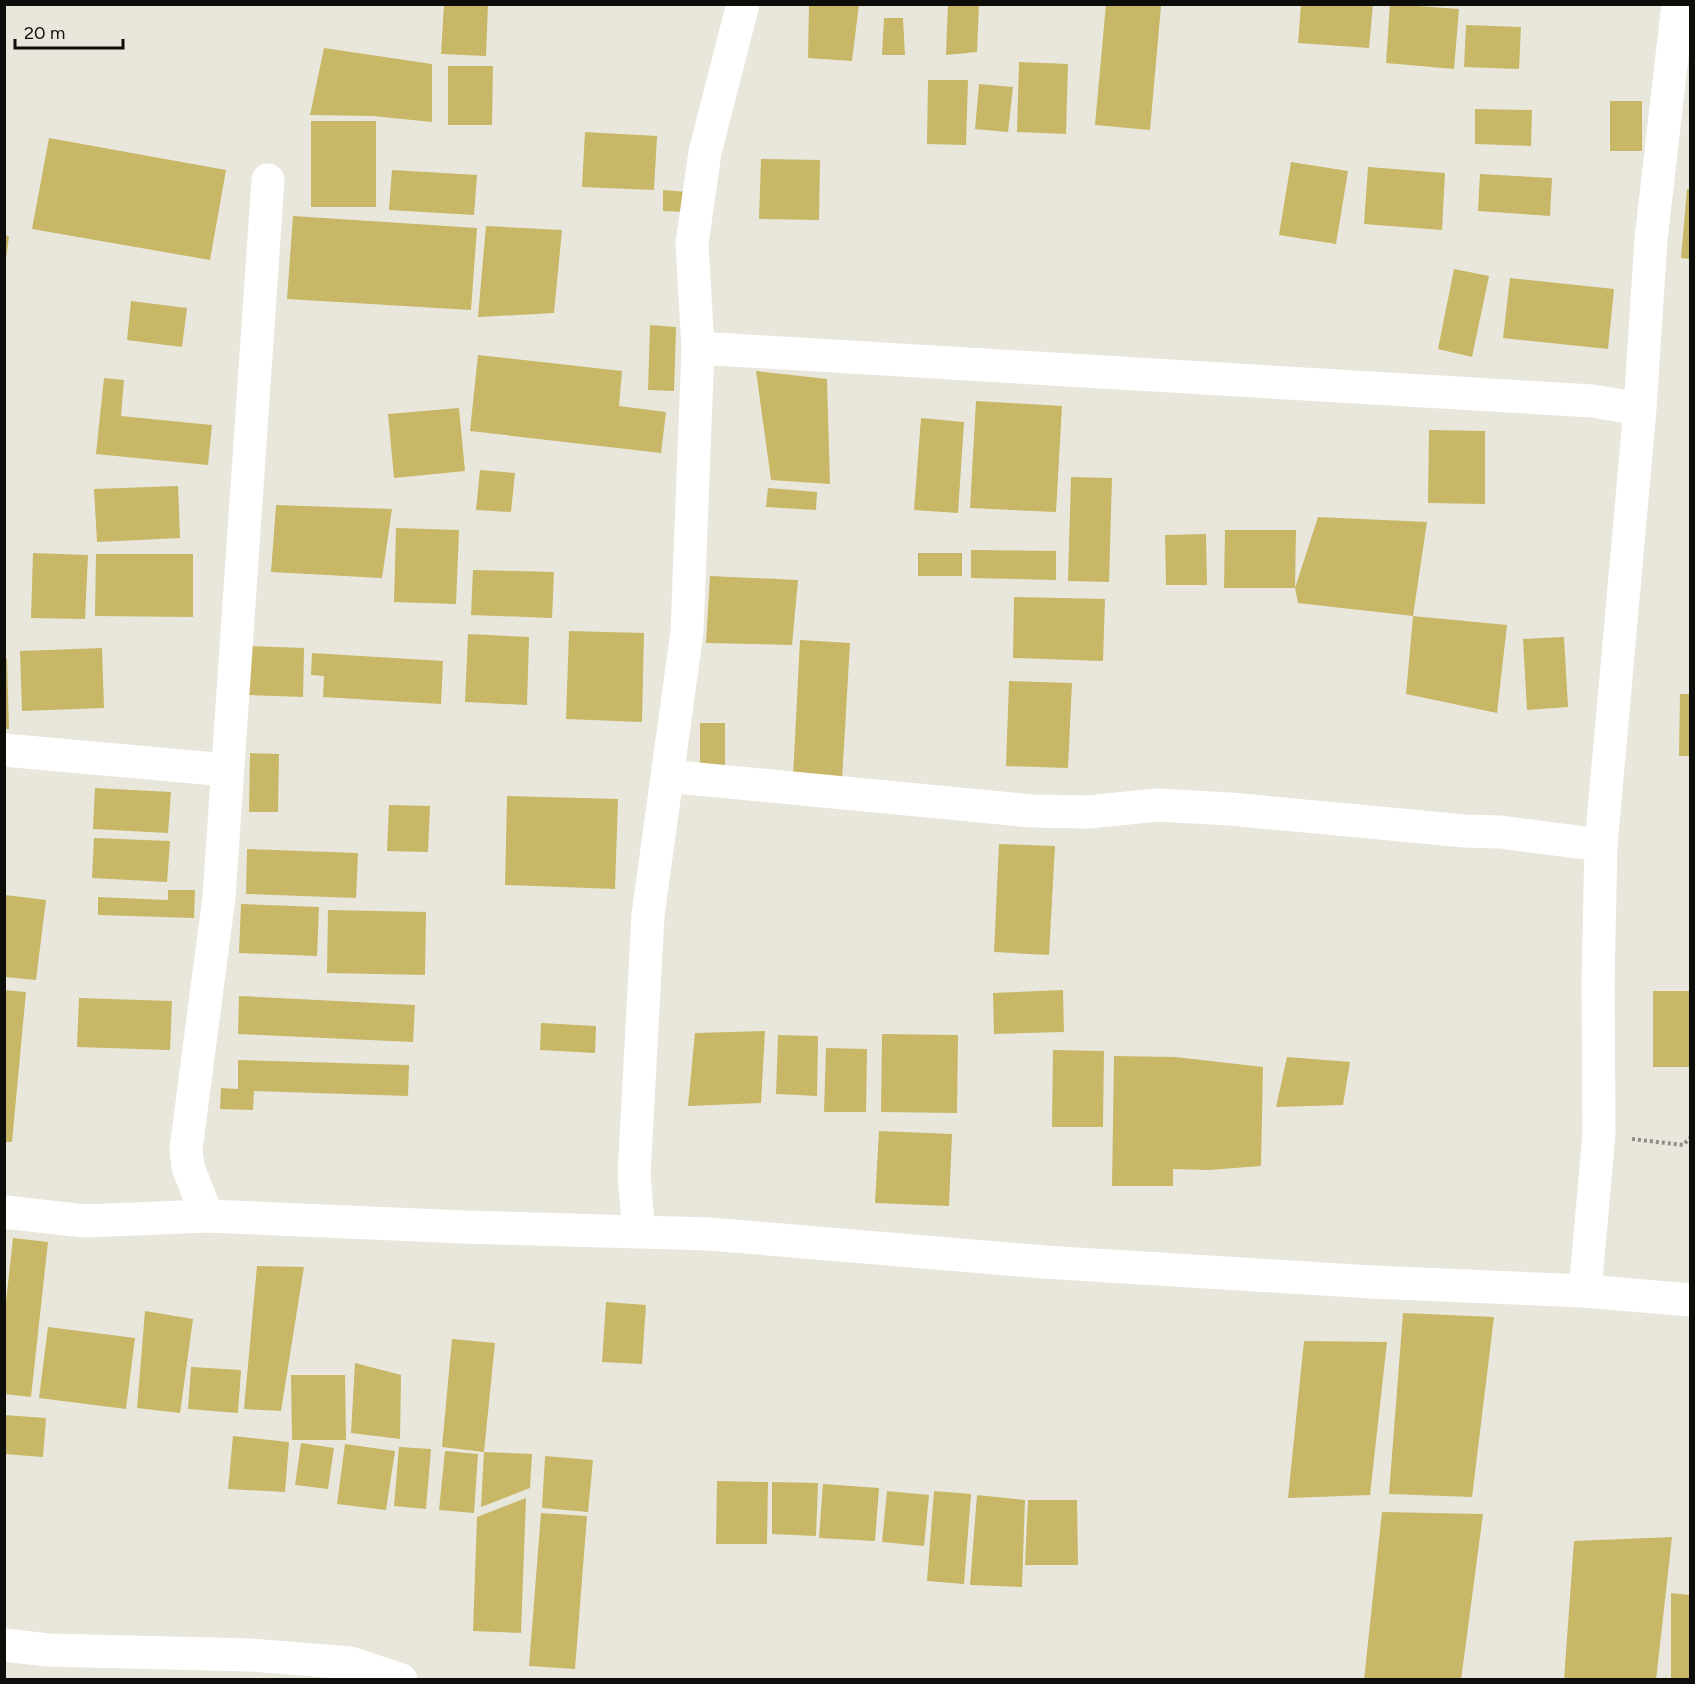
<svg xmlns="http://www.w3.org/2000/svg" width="1695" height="1684" viewBox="0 0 1695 1684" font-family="Figtree,sans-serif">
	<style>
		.building { fill: #c7b767 }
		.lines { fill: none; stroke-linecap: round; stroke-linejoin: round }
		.path { stroke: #8f8e86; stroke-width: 4; stroke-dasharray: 3 3; stroke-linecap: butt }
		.minor { stroke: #fff; stroke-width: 33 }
	</style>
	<rect width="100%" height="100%" fill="#e9e7dc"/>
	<!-- building -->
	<path class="building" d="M 809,4 L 859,4 L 852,61 L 808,58 Z
		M 948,4 L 979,4 L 977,52 L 946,55 Z
		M 1106,4 L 1161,6 L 1150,130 L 1095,125 Z
		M 1301,4 L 1373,4 L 1369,48 L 1298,43 Z
		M 1390,4 L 1459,9 L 1454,69 L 1386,63 Z
		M 444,5 L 488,5 L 486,56 L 441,54 Z
		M 884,18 L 903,18 L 905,55 L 882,55 Z
		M 1466,25 L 1521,27 L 1519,69 L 1464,67 Z
		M 324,48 L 432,64 L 432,122 L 373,116 L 310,115 Z
		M 1019,62 L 1068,64 L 1066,134 L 1017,132 Z
		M 448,66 L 493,66 L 492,125 L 448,125 Z
		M 928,80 L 968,80 L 966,145 L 927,144 Z
		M 979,84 L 1013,87 L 1008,132 L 975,129 Z
		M 1610,101 L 1642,101 L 1642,151 L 1610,151 Z
		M 1475,109 L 1532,110 L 1531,146 L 1475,144 Z
		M 311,121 L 376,121 L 376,207 L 311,207 Z
		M 585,132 L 657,136 L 654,190 L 582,187 Z
		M 49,138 L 226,170 L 210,260 L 32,229 Z
		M 761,159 L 820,160 L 819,220 L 759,219 Z
		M 1291,162 L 1348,171 L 1336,244 L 1279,235 Z
		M 1368,167 L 1445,173 L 1442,230 L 1364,224 Z
		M 392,170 L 477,175 L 474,215 L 389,210 Z
		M 1480,174 L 1552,178 L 1550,216 L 1478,211 Z
		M 1687,189 L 1690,189 L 1690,259 L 1681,258 Z
		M 663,190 L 689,192 L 688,212 L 663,211 Z
		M 293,216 L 477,228 L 471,310 L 287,299 Z
		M 486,226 L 562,230 L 554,313 L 478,317 Z
		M 4,235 L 9,236 L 6,259 L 4,259 Z
		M 1454,269 L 1489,276 L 1472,357 L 1438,349 Z
		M 1510,278 L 1614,289 L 1608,349 L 1503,338 Z
		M 131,301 L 187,308 L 182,347 L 127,340 Z
		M 650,325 L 676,327 L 674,391 L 648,390 Z
		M 478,355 L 622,371 L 619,406 L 666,412 L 661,453 L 470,431 Z
		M 756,371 L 827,379 L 830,484 L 771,480 Z
		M 104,378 L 124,380 L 121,416 L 212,425 L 208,465 L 96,454 Z
		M 976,401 L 1062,406 L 1056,512 L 970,508 Z
		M 459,408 L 465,471 L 394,478 L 388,414 Z
		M 921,418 L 964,422 L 958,513 L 914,510 Z
		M 1429,430 L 1485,431 L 1485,504 L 1428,503 Z
		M 480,470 L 515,473 L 511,512 L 476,510 Z
		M 1071,477 L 1112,478 L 1109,582 L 1068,581 Z
		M 178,486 L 180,538 L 97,542 L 94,489 Z
		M 768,488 L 817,492 L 816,510 L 766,507 Z
		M 276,505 L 392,509 L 382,578 L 271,572 Z
		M 1318,517 L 1427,522 L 1413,616 L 1298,603 L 1295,588 Z
		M 396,528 L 459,530 L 456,604 L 394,602 Z
		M 1225,530 L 1296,530 L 1295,588 L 1224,588 Z
		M 1206,534 L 1207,585 L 1166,585 L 1165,535 Z
		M 971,550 L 1056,551 L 1056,580 L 971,578 Z
		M 33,553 L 88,555 L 85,619 L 31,618 Z
		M 918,553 L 962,553 L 962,576 L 918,576 Z
		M 96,554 L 193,554 L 193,617 L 95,616 Z
		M 473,570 L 554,572 L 552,618 L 471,615 Z
		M 710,576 L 798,580 L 792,645 L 706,643 Z
		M 1014,597 L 1105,599 L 1103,661 L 1013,658 Z
		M 1413,616 L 1507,625 L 1497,713 L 1406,694 Z
		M 569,631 L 644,633 L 642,722 L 566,719 Z
		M 468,634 L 529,637 L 527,705 L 465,702 Z
		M 1564,637 L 1568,707 L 1527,710 L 1523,639 Z
		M 800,640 L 850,643 L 842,780 L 793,777 Z
		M 250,646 L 304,648 L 303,697 L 249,695 Z
		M 102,648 L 104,708 L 22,711 L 20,651 Z
		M 312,653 L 443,661 L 441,704 L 323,697 L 324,676 L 311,675 Z
		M 4,658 L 7,659 L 9,729 L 4,729 Z
		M 1009,681 L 1072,683 L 1068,768 L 1006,766 Z
		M 1680,694 L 1690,694 L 1690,756 L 1679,756 Z
		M 700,723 L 725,723 L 725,768 L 700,768 Z
		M 250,753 L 279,754 L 278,812 L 249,812 Z
		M 95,788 L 171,792 L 168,833 L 93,829 Z
		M 507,796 L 618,799 L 615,889 L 505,885 Z
		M 389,805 L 430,806 L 428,852 L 387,851 Z
		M 94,838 L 170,841 L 167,882 L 92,878 Z
		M 999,844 L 1055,846 L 1049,955 L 994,952 Z
		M 247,849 L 358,853 L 356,898 L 246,894 Z
		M 168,890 L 195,890 L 194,918 L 98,915 L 98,897 L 168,900 Z
		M 5,895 L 46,900 L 36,980 L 5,977 Z
		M 241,904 L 319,907 L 317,956 L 239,953 Z
		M 328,910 L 426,912 L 425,975 L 327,973 Z
		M 4,990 L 26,992 L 12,1142 L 4,1142 Z
		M 1063,990 L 1064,1032 L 994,1034 L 993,993 Z
		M 1653,991 L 1690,991 L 1690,1067 L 1653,1067 Z
		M 239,996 L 415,1005 L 413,1042 L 238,1034 Z
		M 79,998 L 172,1001 L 170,1050 L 77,1047 Z
		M 541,1023 L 596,1026 L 595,1053 L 540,1050 Z
		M 765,1031 L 761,1103 L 688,1106 L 695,1033 Z
		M 882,1034 L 958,1035 L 957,1113 L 881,1112 Z
		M 778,1035 L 818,1036 L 817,1096 L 776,1094 Z
		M 826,1048 L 867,1049 L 866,1112 L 824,1112 Z
		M 1053,1050 L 1104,1051 L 1103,1127 L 1052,1127 Z
		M 1114,1056 L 1175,1057 L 1263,1067 L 1261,1166 L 1209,1170 L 1173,1169 L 1173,1186 L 1112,1186 Z
		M 1287,1057 L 1350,1062 L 1343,1105 L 1276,1107 Z
		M 238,1060 L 409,1065 L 408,1096 L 254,1091 L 253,1110 L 220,1109 L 221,1088 L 238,1089 Z
		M 879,1131 L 952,1134 L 949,1206 L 875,1203 Z
		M 13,1238 L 48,1242 L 31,1397 L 5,1394 L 5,1311 Z
		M 257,1266 L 304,1267 L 281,1411 L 244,1409 Z
		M 606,1302 L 646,1305 L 642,1364 L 602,1362 Z
		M 145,1311 L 193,1319 L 180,1413 L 137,1408 Z
		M 1403,1313 L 1494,1317 L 1472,1497 L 1389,1494 Z
		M 48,1327 L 135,1338 L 126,1409 L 39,1398 Z
		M 452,1339 L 495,1343 L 484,1452 L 442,1447 Z
		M 1304,1341 L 1387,1342 L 1370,1495 L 1288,1498 Z
		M 355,1363 L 401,1375 L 400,1439 L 351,1433 Z
		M 191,1367 L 241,1370 L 238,1413 L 188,1409 Z
		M 291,1375 L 345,1375 L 346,1440 L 292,1440 Z
		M 4,1415 L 46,1418 L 43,1457 L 4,1454 Z
		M 233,1436 L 289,1442 L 285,1492 L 228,1489 Z
		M 301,1443 L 334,1448 L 328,1489 L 295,1485 Z
		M 345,1444 L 395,1451 L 386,1510 L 337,1504 Z
		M 399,1447 L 431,1449 L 426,1509 L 394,1506 Z
		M 445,1451 L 478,1454 L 474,1513 L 439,1510 Z
		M 484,1452 L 532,1454 L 530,1488 L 481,1507 Z
		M 545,1456 L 593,1460 L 588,1512 L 542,1508 Z
		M 717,1481 L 768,1482 L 767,1544 L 716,1544 Z
		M 772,1482 L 818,1483 L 816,1536 L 772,1534 Z
		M 823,1484 L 879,1488 L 875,1541 L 819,1538 Z
		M 887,1491 L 929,1495 L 924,1546 L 882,1542 Z
		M 934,1491 L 971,1494 L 964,1584 L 927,1581 Z
		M 977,1495 L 1025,1500 L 1022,1587 L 970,1585 Z
		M 526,1498 L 521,1633 L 473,1631 L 477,1517 Z
		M 1028,1500 L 1077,1500 L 1078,1565 L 1025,1565 Z
		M 1382,1512 L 1483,1514 L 1461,1680 L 1364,1680 Z
		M 541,1513 L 587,1516 L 575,1669 L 529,1666 Z
		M 1672,1537 L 1656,1680 L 1564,1680 L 1574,1541 Z
		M 1671,1593 L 1690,1595 L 1690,1680 L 1671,1680 Z"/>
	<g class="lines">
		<!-- path -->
		<path class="path" d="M 1632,1139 L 1683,1145 L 1690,1138"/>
		<!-- minor -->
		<path class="minor" d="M 698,348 L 1592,401 L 1640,409
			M 4,750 L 227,770
			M 667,776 L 1032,811 L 1089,812 L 1157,805 L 1230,809 L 1465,831 L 1500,832 L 1601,845
			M 4,1212 L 85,1221 L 207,1216 L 464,1227 L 710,1234 L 1044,1262 L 1372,1282 L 1585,1291 L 1690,1300
			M 207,1216 L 188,1167 L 186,1149 L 219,897 L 268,180
			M 639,1232 L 634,1176 L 648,915 L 687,632 L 698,348 L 692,244 L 705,152 L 743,4
			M 1585,1291 L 1599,1134 L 1598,983 L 1601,845 L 1640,409 L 1651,239 L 1678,4
			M 4,1645 L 48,1650 L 251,1655 L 350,1663 L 401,1680"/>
	</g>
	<!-- border -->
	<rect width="1695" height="1684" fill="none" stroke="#0d0d09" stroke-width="12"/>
	<!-- scale -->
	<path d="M15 39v9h108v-9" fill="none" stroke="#0d0d09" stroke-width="3"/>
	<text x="24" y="39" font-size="18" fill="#0d0d09" stroke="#e9e7dc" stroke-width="4.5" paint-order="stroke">20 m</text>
</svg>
